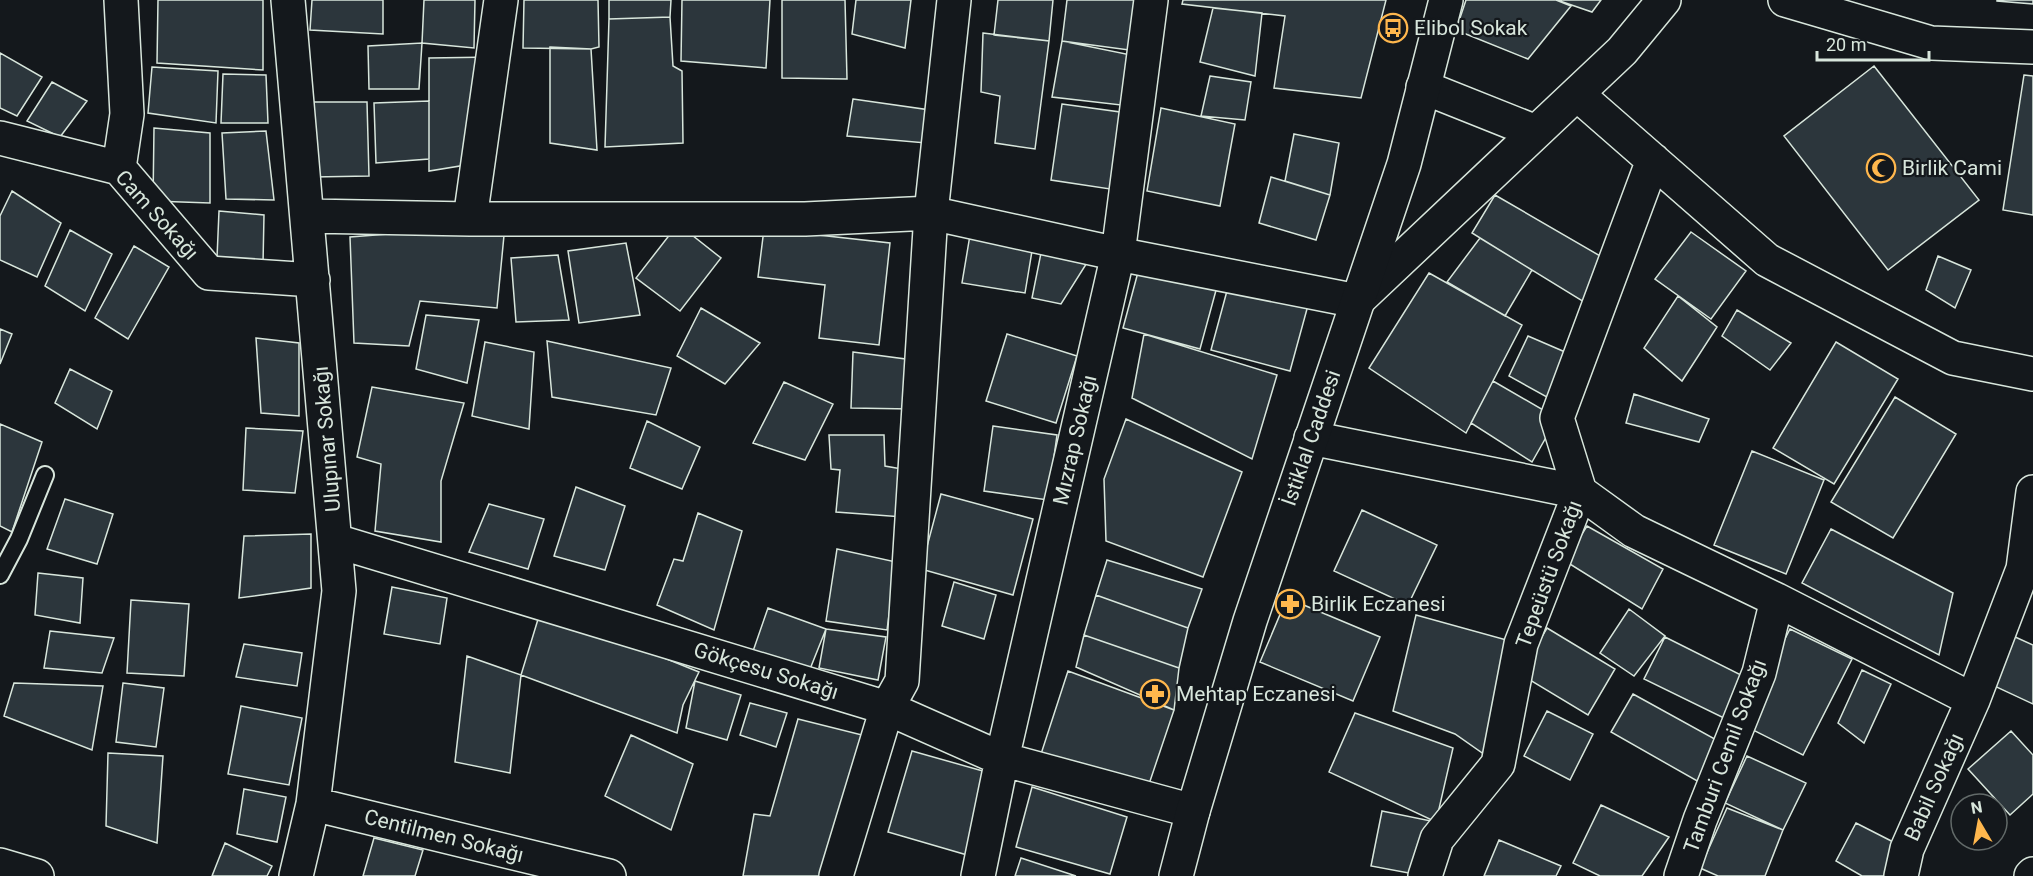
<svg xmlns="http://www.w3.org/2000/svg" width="2033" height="876" viewBox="0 0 2033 876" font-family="Roboto,sans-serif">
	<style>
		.building { fill: #2c363c; stroke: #d8e6dc; stroke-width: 1.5 }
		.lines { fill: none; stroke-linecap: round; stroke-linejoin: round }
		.lane-casing { stroke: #d8e6dc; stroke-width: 20 }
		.street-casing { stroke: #d8e6dc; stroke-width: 36 }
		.secondary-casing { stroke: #d8e6dc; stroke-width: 36 }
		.lane { stroke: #14181c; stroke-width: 16 }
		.street { stroke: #14181c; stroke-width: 33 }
		.secondary { stroke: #14181c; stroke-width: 33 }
		.labels { text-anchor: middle; stroke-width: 4.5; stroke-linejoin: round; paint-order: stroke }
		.poi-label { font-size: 21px; fill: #d8e6dc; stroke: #14181c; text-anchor: start }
		.street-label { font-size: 21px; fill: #d8e6dc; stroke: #14181c }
	</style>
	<rect width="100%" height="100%" fill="#14181c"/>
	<!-- building -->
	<path class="building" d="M 158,0 L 263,0 L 263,70 L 157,63 Z
		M 312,0 L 383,0 L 383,34 L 310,30 Z
		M 424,0 L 475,0 L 474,48 L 422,43 Z
		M 524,0 L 598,0 L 599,47 L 591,49 L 523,48 Z
		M 609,0 L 671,0 L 670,17 L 609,19 Z
		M 682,0 L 770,0 L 766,68 L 681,61 Z
		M 782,0 L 845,0 L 847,79 L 782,78 Z
		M 856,0 L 911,0 L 905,48 L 852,34 Z
		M 998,0 L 1053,0 L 1049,41 L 994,35 Z
		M 1067,0 L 1151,0 L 1144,52 L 1062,41 Z
		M 1183,0 L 1386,0 L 1361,98 L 1274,88 L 1285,16 L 1182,4 Z
		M 1466,0 L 1556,0 L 1571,6 L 1528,59 L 1456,30 Z
		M 1557,0 L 1601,0 L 1592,12 Z
		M 1997,0 L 2033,0 L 2033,4 L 1997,1 Z
		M 1213,8 L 1262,13 L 1255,76 L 1200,62 Z
		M 670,17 L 673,66 L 682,71 L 683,143 L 605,147 L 609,19 Z
		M 983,33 L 1049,41 L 1035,149 L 995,143 L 1000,96 L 981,92 Z
		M 1062,41 L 1131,55 L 1121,105 L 1052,97 Z
		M 422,43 L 419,89 L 369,89 L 368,46 Z
		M 550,47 L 591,49 L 597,150 L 550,143 Z
		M 0,53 L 42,77 L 17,116 L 0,108 Z
		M 494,57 L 478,163 L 429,171 L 429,58 Z
		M 1874,66 L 1979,200 L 1888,270 L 1784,136 Z
		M 152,67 L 218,71 L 216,123 L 148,113 Z
		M 223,74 L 266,75 L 268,123 L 221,123 Z
		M 2024,75 L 2033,76 L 2033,215 L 2003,210 Z
		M 1210,76 L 1251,82 L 1245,120 L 1201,116 Z
		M 52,82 L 87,101 L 60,137 L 27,121 Z
		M 853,99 L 930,110 L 926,143 L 847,136 Z
		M 429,101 L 429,159 L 376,163 L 374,103 Z
		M 310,102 L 367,102 L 369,176 L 313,177 Z
		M 1062,104 L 1120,112 L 1110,189 L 1051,180 Z
		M 1161,108 L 1235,124 L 1220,206 L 1147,191 Z
		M 154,128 L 210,133 L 210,203 L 153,201 Z
		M 266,131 L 274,200 L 226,199 L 222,133 Z
		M 1294,134 L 1339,143 L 1330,195 L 1285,181 Z
		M 1271,177 L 1330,195 L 1316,240 L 1259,223 Z
		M 12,191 L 61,223 L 37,277 L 0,260 L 0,216 Z
		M 1495,195 L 1614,264 L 1597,310 L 1472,233 Z
		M 219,211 L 264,215 L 263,264 L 217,258 Z
		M 678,224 L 721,258 L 680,311 L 636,278 Z
		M 505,225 L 497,308 L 420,301 L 409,346 L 354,343 L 350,237 Z
		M 764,229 L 890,243 L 879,345 L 819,338 L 825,285 L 758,277 Z
		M 70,230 L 112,254 L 85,311 L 45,286 Z
		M 1691,232 L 1746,271 L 1711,319 L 1655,279 Z
		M 970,235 L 1033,245 L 1025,293 L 962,283 Z
		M 1480,238 L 1532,270 L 1505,316 L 1447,282 Z
		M 626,243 L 640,315 L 579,323 L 568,251 Z
		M 134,246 L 169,267 L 128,339 L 95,318 Z
		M 1042,248 L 1090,258 L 1061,304 L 1032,298 Z
		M 558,255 L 569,320 L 516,322 L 511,258 Z
		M 1938,256 L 1971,270 L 1955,308 L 1926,290 Z
		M 1141,261 L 1218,283 L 1200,349 L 1123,328 Z
		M 1429,273 L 1522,325 L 1466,433 L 1369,368 Z
		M 1231,276 L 1310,298 L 1290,371 L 1211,350 Z
		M 1678,296 L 1717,327 L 1682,381 L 1644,348 Z
		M 701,308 L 760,343 L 725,384 L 677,356 Z
		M 1737,310 L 1791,343 L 1770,370 L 1722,336 Z
		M 426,315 L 479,320 L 467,383 L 416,369 Z
		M 0,329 L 12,334 L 0,364 Z
		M 1007,334 L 1077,356 L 1056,423 L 986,401 Z
		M 1144,334 L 1277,375 L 1252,459 L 1132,398 Z
		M 1528,336 L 1572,355 L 1554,401 L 1509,376 Z
		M 256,338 L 299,343 L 299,416 L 261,413 Z
		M 547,341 L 671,368 L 656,415 L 552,397 Z
		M 485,342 L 534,352 L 529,429 L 472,416 Z
		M 1836,342 L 1898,379 L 1834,484 L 1773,448 Z
		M 853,352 L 913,360 L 911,409 L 851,408 Z
		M 70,369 L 112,391 L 97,429 L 55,403 Z
		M 1493,381 L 1557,418 L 1532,462 L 1471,423 Z
		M 784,382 L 833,404 L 805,460 L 753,443 Z
		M 372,387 L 464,403 L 441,481 L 441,542 L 375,531 L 381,464 L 357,457 Z
		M 1634,394 L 1709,419 L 1699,442 L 1626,423 Z
		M 1895,397 L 1956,434 L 1893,538 L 1831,502 Z
		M 1126,419 L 1242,472 L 1203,577 L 1106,541 L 1104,479 Z
		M 647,421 L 700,447 L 682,489 L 630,468 Z
		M 0,424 L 42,442 L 12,532 L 0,526 Z
		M 993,426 L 1057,435 L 1048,500 L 984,491 Z
		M 246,428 L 303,431 L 295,493 L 243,490 Z
		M 829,435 L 884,435 L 885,466 L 908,470 L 903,517 L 836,512 L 840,470 L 831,469 Z
		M 1752,451 L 1824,480 L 1786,574 L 1714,545 Z
		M 576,487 L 625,506 L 605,570 L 554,556 Z
		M 941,494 L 1033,519 L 1013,595 L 921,569 Z
		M 65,499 L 113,514 L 97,564 L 47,549 Z
		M 489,504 L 544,519 L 528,569 L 469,552 Z
		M 1362,510 L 1437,545 L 1408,605 L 1334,571 Z
		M 698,513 L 742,531 L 714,630 L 657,605 L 674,559 L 683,561 Z
		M 1587,526 L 1663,569 L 1642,609 L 1565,561 Z
		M 1831,529 L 1953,593 L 1939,655 L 1802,583 Z
		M 311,534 L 311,588 L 239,598 L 244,536 Z
		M 837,549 L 896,562 L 887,630 L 826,621 Z
		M 1107,560 L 1202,589 L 1188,628 L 1096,595 Z
		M 38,573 L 83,578 L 80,623 L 35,615 Z
		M 954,582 L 996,595 L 984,639 L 942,626 Z
		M 392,587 L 447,598 L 440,644 L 384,634 Z
		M 1096,595 L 1188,628 L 1179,668 L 1084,635 Z
		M 1287,598 L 1380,637 L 1353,701 L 1260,662 Z
		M 131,600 L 189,604 L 184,676 L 127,673 Z
		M 768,608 L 826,629 L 808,674 L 751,657 Z
		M 1629,609 L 1665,636 L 1634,676 L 1600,653 Z
		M 1416,615 L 1521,644 L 1498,764 L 1455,734 L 1393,711 Z
		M 539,616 L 652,653 L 699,672 L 683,705 L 677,733 L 521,675 Z
		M 1547,628 L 1615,669 L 1588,715 L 1520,674 Z
		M 826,629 L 886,637 L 878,680 L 819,668 Z
		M 1790,629 L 1852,659 L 1803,755 L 1741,724 Z
		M 50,631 L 114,638 L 102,673 L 44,668 Z
		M 1084,635 L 1179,668 L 1174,710 L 1076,667 Z
		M 2013,636 L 2033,645 L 2033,704 L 1990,684 Z
		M 1665,637 L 1751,680 L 1730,721 L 1644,679 Z
		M 244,644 L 302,653 L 297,686 L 236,677 Z
		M 467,656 L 521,675 L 510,773 L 455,762 Z
		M 1862,670 L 1891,684 L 1864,743 L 1838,723 Z
		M 1068,671 L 1174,710 L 1146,793 L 1041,754 Z
		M 695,681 L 741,695 L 727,740 L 686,728 Z
		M 14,683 L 103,686 L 92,750 L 4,716 Z
		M 123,683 L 164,688 L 156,747 L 116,742 Z
		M 1633,694 L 1722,743 L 1699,782 L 1611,732 Z
		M 750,703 L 787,713 L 776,747 L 740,735 Z
		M 241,706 L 302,718 L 289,785 L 228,774 Z
		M 1547,711 L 1593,734 L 1570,780 L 1524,756 Z
		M 1355,713 L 1453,748 L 1436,822 L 1329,772 Z
		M 798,719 L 878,739 L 836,876 L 743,876 L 754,814 L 770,816 Z
		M 2011,731 L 2033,755 L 2033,794 L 2010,815 L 1968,769 Z
		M 631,735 L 693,764 L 671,830 L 605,796 Z
		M 912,751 L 997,775 L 974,857 L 888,832 Z
		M 108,753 L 163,756 L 157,843 L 106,826 Z
		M 1747,756 L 1806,783 L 1783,830 L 1725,803 Z
		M 1032,787 L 1127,817 L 1110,874 L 1016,847 Z
		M 244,789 L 286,797 L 277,842 L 237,834 Z
		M 1601,805 L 1669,837 L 1642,876 L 1600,876 L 1573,863 Z
		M 1727,808 L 1783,830 L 1765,876 L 1718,876 L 1700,868 Z
		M 1382,811 L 1436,822 L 1425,876 L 1371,866 Z
		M 1856,823 L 1907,849 L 1901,876 L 1862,876 L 1836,861 Z
		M 374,838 L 423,850 L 415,876 L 363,876 Z
		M 1499,840 L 1561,866 L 1556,876 L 1484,876 Z
		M 225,843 L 272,866 L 267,876 L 212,876 Z
		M 1021,858 L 1076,876 L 1015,876 Z"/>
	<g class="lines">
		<!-- lane casing -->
		<g class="lane-casing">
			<path id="lane" d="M 0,575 L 19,539 L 45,475"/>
		</g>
		<!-- street casing -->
		<g class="street-casing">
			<path id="street" d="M 288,0 L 339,591 L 313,804 L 296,876
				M 1785,0 L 1931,43 L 2033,47
				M 1423,87 L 1536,132
				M 1577,94 L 1767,260 L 1953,358 L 2033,374
				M 0,138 L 119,168 L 209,273 L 313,280
				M 119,168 L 127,114 L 121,0
				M 308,216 L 470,219 L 805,219 L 931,213 L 1118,254 L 1357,301 L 1622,51 L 1664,0
				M 470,219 L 501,0
				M 1311,438 L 1580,492 L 1634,531 L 1777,600 L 1973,700 L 2023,569 L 2033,492
				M 336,541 L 887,708 L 1002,759 L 1193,811
				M 313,804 L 609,876
				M 0,865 L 37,876
				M 836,876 L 887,708 L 902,681 L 931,213 L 954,0
				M 978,876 L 1002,759 L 1118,254 L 1151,0
				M 1425,876 L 1437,839 L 1498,764 L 1521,644 L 1580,492 L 1557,418 L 1653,160
				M 1681,876 L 1700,820 L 1759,673 L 1777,600
				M 1901,876 L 1907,849 L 1973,700
				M 2031,876 L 2033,874"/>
		</g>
		<!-- secondary casing -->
		<g class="secondary-casing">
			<path id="secondary" d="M 1176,876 L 1193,811 L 1250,621 L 1404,164 L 1446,0"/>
		</g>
		<!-- lane -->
		<use href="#lane" class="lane"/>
		<!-- street -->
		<use href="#street" class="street"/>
		<!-- secondary -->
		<use href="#secondary" class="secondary"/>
	</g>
	<!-- icons -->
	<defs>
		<g id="bus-ring" transform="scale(1.5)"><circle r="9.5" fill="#14181c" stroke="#ffb74d" stroke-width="1.5"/><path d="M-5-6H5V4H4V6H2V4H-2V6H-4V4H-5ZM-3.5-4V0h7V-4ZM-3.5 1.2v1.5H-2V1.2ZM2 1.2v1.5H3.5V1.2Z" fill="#ffb74d"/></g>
		<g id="mosque-ring" transform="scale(1.5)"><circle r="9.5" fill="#14181c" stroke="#ffb74d" stroke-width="1.5"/><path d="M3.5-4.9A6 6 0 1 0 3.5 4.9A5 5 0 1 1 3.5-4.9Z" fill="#ffb74d"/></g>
		<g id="pharmacy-ring" transform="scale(1.5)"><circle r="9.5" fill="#14181c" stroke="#ffb74d" stroke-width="1.5"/><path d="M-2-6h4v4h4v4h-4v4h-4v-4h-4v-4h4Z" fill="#ffb74d"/></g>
	</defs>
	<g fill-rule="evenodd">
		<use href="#bus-ring" x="1393" y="28"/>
		<use href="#mosque-ring" x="1881" y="168"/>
		<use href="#pharmacy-ring" x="1290" y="604"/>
		<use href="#pharmacy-ring" x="1155" y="694"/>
	</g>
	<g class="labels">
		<!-- poi labels -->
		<g class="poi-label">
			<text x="1414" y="35">Elibol Sokak</text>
			<text x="1902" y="175">Birlik Cami</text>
			<text x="1311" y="611">Birlik Eczanesi</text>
			<text x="1176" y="701">Mehtap Eczanesi</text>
		</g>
		<!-- street labels -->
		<g class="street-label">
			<text transform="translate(157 215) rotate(48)" y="7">Cam Sokağı</text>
			<text transform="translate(1311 438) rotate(-71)" y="7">İstiklal Caddesi</text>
			<text transform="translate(327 439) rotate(-95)" y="7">Ulupınar Sokağı</text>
			<text transform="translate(1075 440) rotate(-77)" y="7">Mızrap Sokağı</text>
			<text transform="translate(1549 574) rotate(-70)" y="7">Tepeüstü Sokağı</text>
			<text transform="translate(766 671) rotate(17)" y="7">Gökçesu Sokağı</text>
			<text transform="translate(1725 756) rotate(-70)" y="7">Tamburi Cemil Sokağı</text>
			<text transform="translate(1934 787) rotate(-66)" y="7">Babil Sokağı</text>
			<text transform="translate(444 836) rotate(14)" y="7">Centilmen Sokağı</text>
		</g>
	</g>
	<!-- north arrow -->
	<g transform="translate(1979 822) rotate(350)"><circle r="28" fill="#14181c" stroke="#626a69" stroke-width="1.5"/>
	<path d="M0-4.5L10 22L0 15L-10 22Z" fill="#ffb74d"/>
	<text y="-9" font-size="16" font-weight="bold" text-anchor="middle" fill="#d8e6dc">N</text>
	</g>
	<!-- scale -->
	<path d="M1817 51v9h112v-9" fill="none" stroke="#d8e6dc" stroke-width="3"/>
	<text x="1826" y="51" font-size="18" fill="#d8e6dc" stroke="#14181c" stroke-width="4.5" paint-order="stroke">20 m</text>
</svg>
